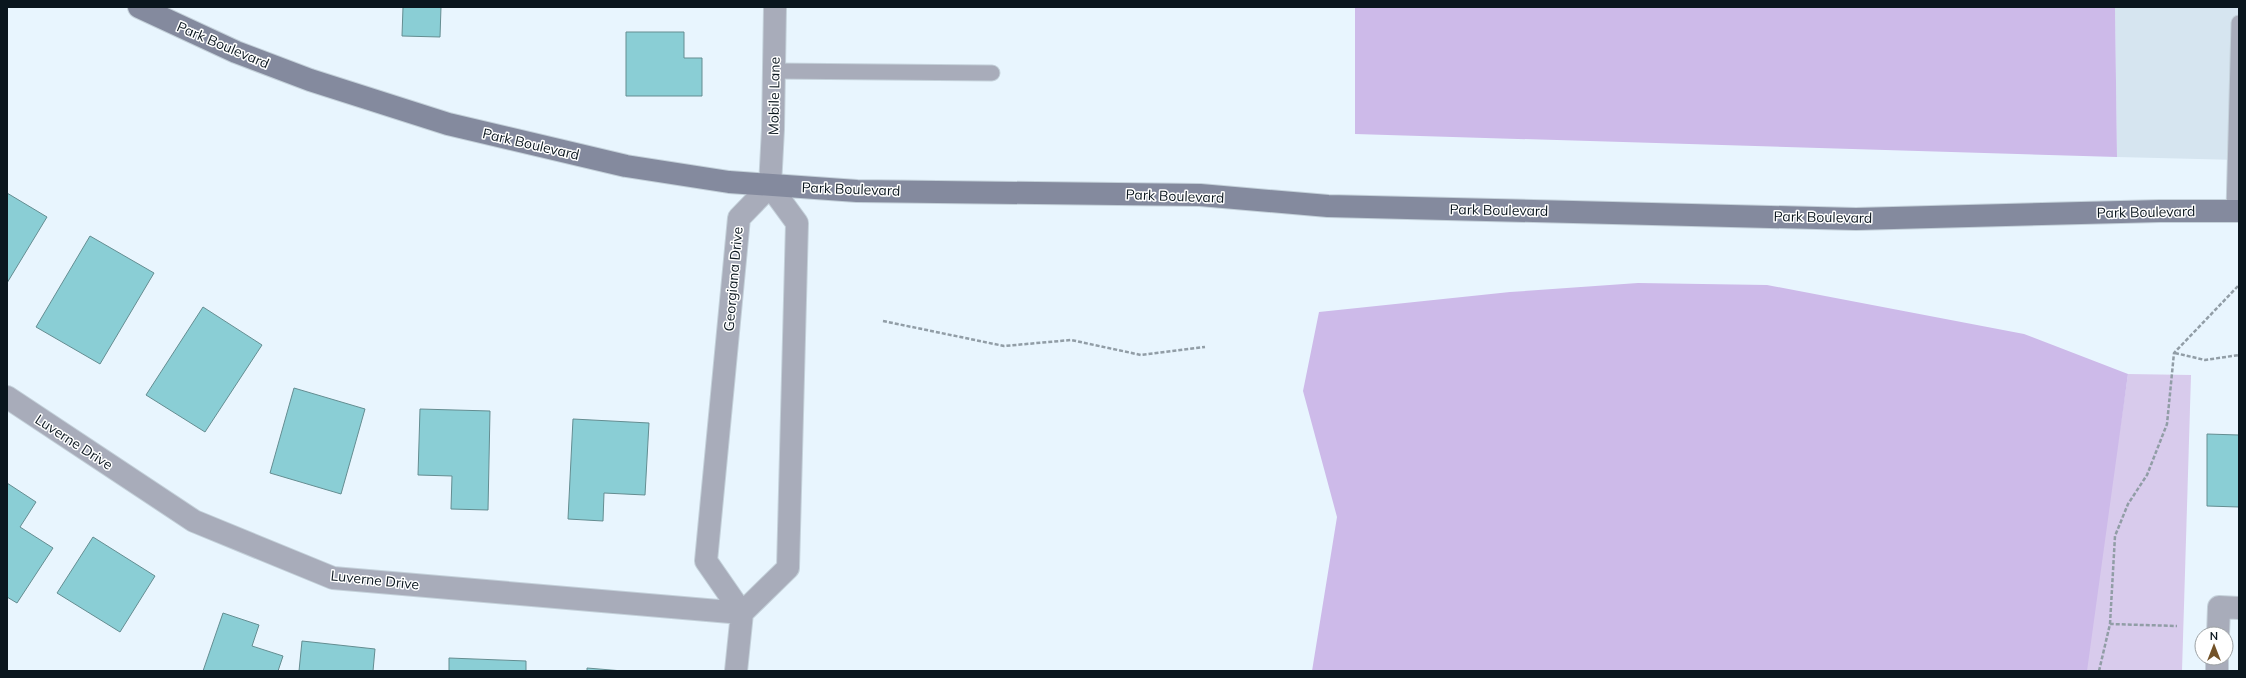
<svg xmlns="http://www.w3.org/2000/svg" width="2246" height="678" viewBox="0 0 2246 678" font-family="Mulish,sans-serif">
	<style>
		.built { fill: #d6e5f0 }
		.green { fill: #d8cbec }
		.forest { fill: #cdbae9 }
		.building { fill: #8aced5; stroke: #648d91 }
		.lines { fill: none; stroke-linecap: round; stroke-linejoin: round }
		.lane-casing { stroke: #c4d1da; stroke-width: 17 }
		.street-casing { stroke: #c4d1da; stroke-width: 24 }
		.secondary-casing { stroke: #c4d1da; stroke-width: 24 }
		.path { stroke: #919da6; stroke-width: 2.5; stroke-dasharray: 4 2; stroke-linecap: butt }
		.lane { stroke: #a8acba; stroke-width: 15 }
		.street { stroke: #a8acba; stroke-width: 22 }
		.secondary { stroke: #848a9e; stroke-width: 22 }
		.labels { text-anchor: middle; stroke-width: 3; stroke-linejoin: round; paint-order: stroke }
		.street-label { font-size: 14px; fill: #0a161e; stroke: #fff }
	</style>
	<rect width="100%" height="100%" fill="#e8f5fe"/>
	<!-- built -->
	<path class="built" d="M 2115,7 L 2239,7 L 2239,160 L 2117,157 Z"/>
	<!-- green -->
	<path class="green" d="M 2128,374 L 2191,375 L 2182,671 L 2084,671 Z"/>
	<!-- forest -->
	<path class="forest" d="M 1355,7 L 2115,7 L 2117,157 L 1355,134 Z
		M 1638,283 L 1767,285 L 2024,334 L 2128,374 L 2087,671 L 1312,671 L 1337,517 L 1303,391 L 1319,312 L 1510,292 Z"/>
	<!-- building -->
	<path class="building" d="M 403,7 L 441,7 L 440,37 L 402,36 Z
		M 626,32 L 684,32 L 684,58 L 702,58 L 702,96 L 626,96 Z
		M 7,193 L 47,217 L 7,283 Z
		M 90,236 L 154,273 L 100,364 L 36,327 Z
		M 203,307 L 262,345 L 205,432 L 146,395 Z
		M 294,388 L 365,409 L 341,494 L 270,473 Z
		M 420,409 L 490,411 L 488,510 L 451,509 L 452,476 L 418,475 Z
		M 573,419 L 649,423 L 645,495 L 604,493 L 603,521 L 568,519 Z
		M 2207,434 L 2239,435 L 2239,507 L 2207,506 Z
		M 7,483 L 36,502 L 20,527 L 53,548 L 17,603 L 7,597 Z
		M 93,537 L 155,576 L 120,632 L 57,593 Z
		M 223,613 L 259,625 L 252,646 L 283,656 L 278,671 L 203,671 Z
		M 302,641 L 375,649 L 373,671 L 299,671 Z
		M 449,658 L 526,661 L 526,671 L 449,671 Z
		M 587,668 L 623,671 L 587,671 Z"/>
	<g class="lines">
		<!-- lane casing -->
		<g class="lane-casing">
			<path id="lane" d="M 775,71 L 992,73
				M 2234,211 L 2239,23"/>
		</g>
		<!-- street casing -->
		<g class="street-casing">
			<path id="street" d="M 770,186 L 773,129 L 775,7
				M 7,397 L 194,521 L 333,578 L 742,613
				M 742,613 L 706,561 L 739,218 L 770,186
				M 2218,634 L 2219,607 L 2239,608
				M 736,671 L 742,613 L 788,568 L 797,223 L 770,186
				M 2217,671 L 2217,658"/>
		</g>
		<!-- secondary casing -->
		<g class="secondary-casing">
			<path id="secondary" d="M 139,7 L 236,52 L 310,80 L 448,124 L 626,166 L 729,182 L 857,191 L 1200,195 L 1328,206 L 1856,219 L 2160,211 L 2239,211"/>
		</g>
		<!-- path -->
		<path class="path" d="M 883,321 L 1004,346 L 1071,340 L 1141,355 L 1205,347
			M 2175,353 L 2205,360 L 2239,355
			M 2110,624 L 2115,536 L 2128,504 L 2147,475 L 2167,424 L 2174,353 L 2239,285
			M 2099,671 L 2110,624 L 2177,626"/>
		<!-- lane -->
		<use href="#lane" class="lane"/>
		<!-- street -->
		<use href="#street" class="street"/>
		<!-- secondary -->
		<use href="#secondary" class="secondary"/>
	</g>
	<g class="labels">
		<!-- street labels -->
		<g class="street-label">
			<text transform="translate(223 45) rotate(23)" y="5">Park Boulevard</text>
			<text transform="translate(774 96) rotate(-89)" y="5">Mobile Lane</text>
			<text transform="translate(531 144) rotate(13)" y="5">Park Boulevard</text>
			<text transform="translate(851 189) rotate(2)" y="5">Park Boulevard</text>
			<text transform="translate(1175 196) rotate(2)" y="5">Park Boulevard</text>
			<text transform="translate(1499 210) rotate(1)" y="5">Park Boulevard</text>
			<text transform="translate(2146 212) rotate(-1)" y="5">Park Boulevard</text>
			<text transform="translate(1823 217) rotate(1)" y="5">Park Boulevard</text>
			<text transform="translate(733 279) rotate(-85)" y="5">Georgiana Drive</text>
			<text transform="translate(74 442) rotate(33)" y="5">Luverne Drive</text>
			<text transform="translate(375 580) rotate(6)" y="5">Luverne Drive</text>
		</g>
	</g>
	<!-- border -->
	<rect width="2246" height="678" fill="none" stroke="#0a161e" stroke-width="16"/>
	<!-- north arrow -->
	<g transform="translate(2214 646)"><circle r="19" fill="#ffffff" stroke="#9da2a5"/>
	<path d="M0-3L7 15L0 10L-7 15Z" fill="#735329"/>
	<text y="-6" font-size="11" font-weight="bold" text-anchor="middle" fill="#0a161e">N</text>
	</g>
</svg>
